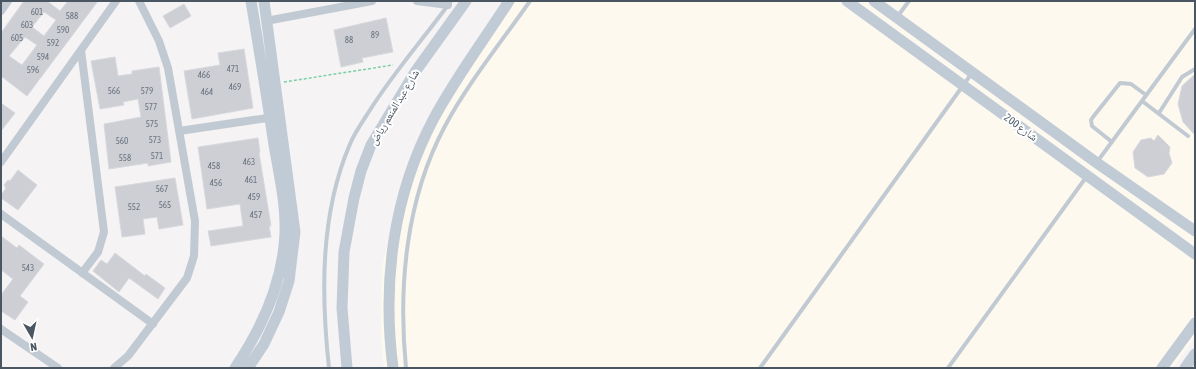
<svg xmlns="http://www.w3.org/2000/svg" width="1196" height="369" viewBox="0 0 1196 369" font-family="'Asap Condensed','Noto Naskh Arabic',sans-serif">
	<style>
		.commercial { fill: #fdf9ef }
		.building { fill: #cdcfd5; stroke: #d7d9de; fill-rule: evenodd }
		.lines { fill: none; stroke-linecap: round; stroke-linejoin: round }
		.path { stroke: #7ad0a6; stroke-width: 1.5; stroke-dasharray: 3 2; stroke-linecap: butt }
		.lane { stroke: #c1cad2; stroke-width: 4 }
		.street { stroke: #c1cad2; stroke-width: 8 }
		.secondary { stroke: #c1cbd6; stroke-width: 11 }
		.labels { text-anchor: middle; stroke-width: 4; stroke-linejoin: round; paint-order: stroke }
		.number-label { font-size: 9px; fill: #6b747e }
		.street-label { font-size: 11px; fill: #4a5661; stroke: #fff }
	</style>
	<rect width="100%" height="100%" fill="#f5f3f3"/>
	<!-- commercial -->
	<path class="commercial" d="M 514,1 L 1195,1 L 1195,338 L 1173,368 L 384,368 L 381,334 L 382,267 L 399,194 L 410,161 Z"/>
	<!-- building -->
	<path class="building" d="M 24,1 L 47,1 L 60,11 L 68,1 L 98,1 L 27,96 L 1,76 L 1,33 ZM 44,12 L 56,20 L 44,36 L 32,27 ZM 25,37 L 37,45 L 22,65 L 9,56 Z
		M 184,4 L 191,16 L 170,28 L 163,16 Z
		M 386,18 L 393,52 L 362,58 L 363,62 L 341,67 L 334,30 Z
		M 244,49 L 253,108 L 192,119 L 184,71 L 220,65 L 218,53 Z
		M 115,57 L 118,76 L 132,74 L 132,71 L 159,67 L 171,162 L 148,166 L 148,163 L 109,169 L 104,124 L 141,117 L 138,99 L 123,102 L 124,105 L 100,109 L 91,61 Z
		M 1195,74 L 1195,135 L 1183,122 L 1178,104 L 1182,86 Z
		M 1,103 L 15,113 L 1,131 Z
		M 1158,135 L 1170,147 L 1169,153 L 1172,163 L 1164,174 L 1148,177 L 1135,168 L 1133,152 L 1141,140 L 1151,138 L 1154,141 Z
		M 258,138 L 260,152 L 259,153 L 271,226 L 269,226 L 271,237 L 211,246 L 208,231 L 243,226 L 240,204 L 207,209 L 198,147 Z
		M 18,170 L 37,185 L 18,210 L 1,198 L 1,195 L 6,188 L 4,185 L 8,180 L 10,181 Z
		M 175,178 L 183,225 L 159,229 L 157,217 L 143,219 L 145,234 L 122,237 L 115,187 Z
		M 1,236 L 17,248 L 19,245 L 44,264 L 20,296 L 28,302 L 15,320 L 1,311 L 1,295 L 13,279 L 1,270 Z
		M 115,253 L 145,276 L 146,274 L 165,288 L 158,299 L 129,278 L 119,292 L 93,271 L 101,260 L 107,264 Z"/>
	<g class="lines">
		<!-- path -->
		<path class="path" d="M 284,82 L 393,65"/>
		<!-- lane -->
		<path class="lane" d="M 897,17 L 909,1
			M 1142,101 L 1188,136
			M 1159,113 L 1182,77 L 1195,69
			M 1112,142 L 1092,126 L 1091,120 L 1093,117 L 1120,83 L 1131,84 L 1146,95
			M 1097,162 L 1195,29
			M 329,368 C 321,294 320,214 350,144 C 355,132 363,121 370,110 C 394,72 424,38 451,1
			M 406,368 C 398,286 406,199 445,126 C 468,83 502,41 530,1
			M 760,368 L 972,73
			M 948,368 L 1087,176"/>
		<!-- street -->
		<path class="street" d="M 417,1 L 448,5
			M 1,11 L 8,1
			M 266,21 L 372,1
			M 81,50 L 104,232 L 98,252 L 82,273
			M 179,131 L 274,117
			M 1,162 L 116,1
			M 1,214 L 153,324
			M 1,329 L 58,368
			M 114,368 L 128,356 L 187,278 L 194,256 L 195,221 L 168,68 L 159,41 L 139,1"/>
		<!-- secondary -->
		<path class="secondary" d="M 847,1 L 1195,254
			M 874,1 L 1097,163 L 1195,231
			M 235,368 C 262,328 283,282 285,233 C 286,204 279,174 274,145 C 267,97 259,49 251,1
			M 248,368 L 264,344 L 279,312 L 289,281 L 295,232 L 264,1
			M 347,368 L 342,308 L 344,252 L 354,198 L 361,171 L 371,145 L 415,72 L 466,1
			M 393,368 C 382,282 393,195 434,118 C 456,77 484,40 509,1
			M 1162,368 L 1195,323
			M 1185,368 L 1195,354"/>
	</g>
	<g class="labels">
		<!-- number labels -->
		<g class="number-label">
			<text x="37" y="15">601</text>
			<text x="72" y="19">588</text>
			<text x="27" y="28">603</text>
			<text x="63" y="33">590</text>
			<text x="375" y="38">89</text>
			<text x="17" y="41">605</text>
			<text x="349" y="43">88</text>
			<text x="53" y="46">592</text>
			<text x="43" y="60">594</text>
			<text x="233" y="72">471</text>
			<text x="33" y="73">596</text>
			<text x="204" y="78">466</text>
			<text x="235" y="90">469</text>
			<text x="114" y="94">566</text>
			<text x="147" y="94">579</text>
			<text x="207" y="95">464</text>
			<text x="151" y="110">577</text>
			<text x="152" y="127">575</text>
			<text x="155" y="143">573</text>
			<text x="122" y="144">560</text>
			<text x="157" y="159">571</text>
			<text x="125" y="161">558</text>
			<text x="249" y="165">463</text>
			<text x="214" y="169">458</text>
			<text x="251" y="183">461</text>
			<text x="216" y="186">456</text>
			<text x="162" y="192">567</text>
			<text x="254" y="200">459</text>
			<text x="165" y="208">565</text>
			<text x="134" y="210">552</text>
			<text x="256" y="218">457</text>
			<text x="28" y="271">543</text>
		</g>
		<!-- street labels -->
		<g class="street-label">
			<text transform="translate(394 107) rotate(-59)" y="4">شارع عبد المنعم رياض</text>
			<text transform="translate(1021 127) rotate(36)" y="4">شارع 200</text>
		</g>
	</g>
	<!-- border -->
	<rect width="1196" height="369" fill="none" stroke="#4a5661" stroke-width="4"/>
	<!-- north arrow -->
	<g transform="translate(32 337) rotate(171)" stroke="#ffffff" stroke-width="3" paint-order="stroke">
	<path d="M0-3L7 15L0 10L-7 15Z" fill="#4a5661"/>
	<text y="-6" font-size="11" font-weight="bold" text-anchor="middle" fill="#4a5661">N</text>
	</g>
</svg>
